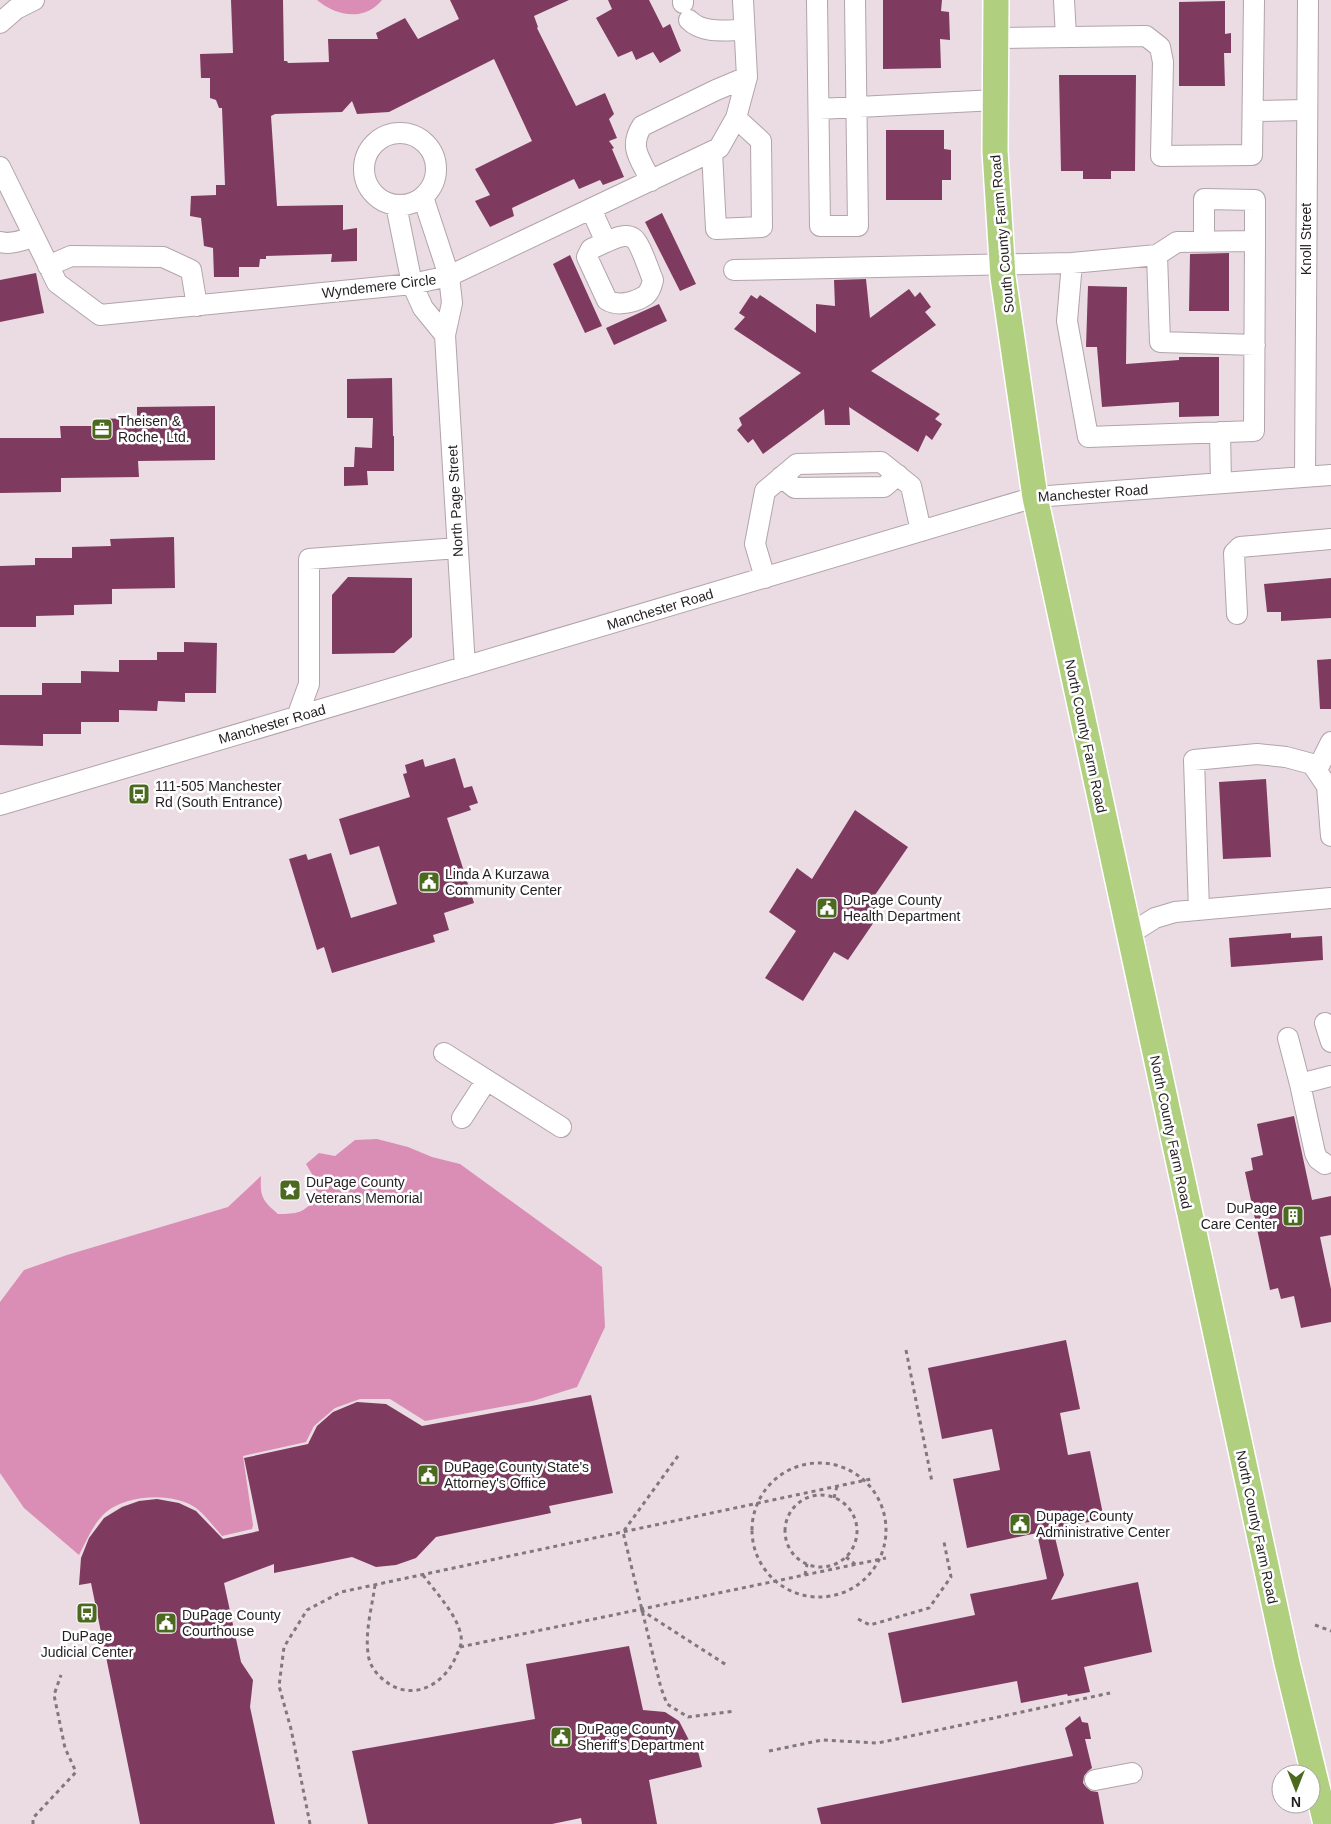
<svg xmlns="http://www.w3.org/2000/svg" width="1331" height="1824" viewBox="0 0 1331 1824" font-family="Arial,sans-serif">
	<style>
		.water { fill: #da8db5 }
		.building { fill: #7f3a60 }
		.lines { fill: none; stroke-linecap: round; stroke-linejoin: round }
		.minor-casing { stroke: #b1a4aa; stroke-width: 22 }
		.major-casing { stroke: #fff; stroke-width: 28 }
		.path { stroke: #81787c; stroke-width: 3; stroke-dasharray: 4 4; stroke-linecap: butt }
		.minor { stroke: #fff; stroke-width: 20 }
		.major { stroke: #b0cf7f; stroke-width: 25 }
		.labels { text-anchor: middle; stroke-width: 5; stroke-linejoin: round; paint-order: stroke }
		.street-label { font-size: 14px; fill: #231e21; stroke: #fff }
		.poi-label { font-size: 14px; fill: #231e21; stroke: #fff; text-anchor: start }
	</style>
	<rect width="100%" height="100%" fill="#eadce2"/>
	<!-- water -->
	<path class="water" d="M 317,0 L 382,0 C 364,22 336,16 317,0 Z
		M 377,1139 L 408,1147 L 432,1157 L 460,1164 L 602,1267 L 605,1327 L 577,1387 L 533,1401 L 425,1421 L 390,1399 L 360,1399 L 335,1408 L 314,1426 L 306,1442 L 243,1456 L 253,1525 L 252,1529 L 222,1536 C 214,1527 206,1516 196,1508 C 174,1492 126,1494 105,1513 C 93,1524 87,1540 79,1555 L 24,1508 L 0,1473 L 0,1302 L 24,1270 L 67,1255 L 228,1207 L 261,1176 C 260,1197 262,1200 278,1214 C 297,1214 304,1213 316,1198 L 316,1181 L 306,1164 L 319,1153 L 335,1156 L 355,1140 Z"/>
	<!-- building -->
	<path class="building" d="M 231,0 L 283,0 L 284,61 L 287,61 L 288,63 L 329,62 L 328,39 L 378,39 L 376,33 L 405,18 L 418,39 L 459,19 L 450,0 L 569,0 L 534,16 L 538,27 L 537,28 L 576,106 L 605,93 L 614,114 L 609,119 L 617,138 L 609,141 L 614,148 L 612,149 L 624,177 L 603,185 L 600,180 L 579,189 L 574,179 L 512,208 L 514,216 L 490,227 L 475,201 L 490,195 L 475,169 L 532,141 L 494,59 L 389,112 L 357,114 L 352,101 L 342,112 L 275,114 L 271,116 L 277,206 L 343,205 L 343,230 L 357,228 L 357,261 L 331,262 L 332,254 L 266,256 L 266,259 L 260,259 L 259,267 L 239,267 L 239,277 L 214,277 L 213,248 L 204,246 L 201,218 L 190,216 L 191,196 L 216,195 L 216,185 L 225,185 L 222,108 L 219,108 L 216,100 L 210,98 L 210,78 L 201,78 L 200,54 L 233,53 Z
		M 608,0 L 649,0 L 663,28 L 670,24 L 681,51 L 660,63 L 653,52 L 636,60 L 632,51 L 618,57 L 596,18 L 612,9 Z
		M 883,0 L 942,0 L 941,11 L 949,12 L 950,40 L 940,39 L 941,68 L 883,69 Z
		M 1225,1 L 1225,34 L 1231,33 L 1231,53 L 1224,53 L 1225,86 L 1179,86 L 1179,2 Z
		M 1059,75 L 1136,75 L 1135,171 L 1111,171 L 1111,179 L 1083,179 L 1083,171 L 1061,171 Z
		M 886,130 L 944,130 L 944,149 L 951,150 L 951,180 L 942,180 L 942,200 L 886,200 Z
		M 662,213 L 696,284 L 680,291 L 645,222 Z
		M 1229,253 L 1229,311 L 1189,311 L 1190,254 Z
		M 570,255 L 602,326 L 585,333 L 553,264 Z
		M 36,273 L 44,313 L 0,322 L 0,280 Z
		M 866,279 L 870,318 L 909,289 L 915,297 L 920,292 L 931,307 L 925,312 L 936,325 L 871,371 L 940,414 L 935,419 L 942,424 L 932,440 L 926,435 L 918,452 L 849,407 L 850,425 L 825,425 L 824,409 L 763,454 L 753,439 L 748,443 L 737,430 L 742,425 L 739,418 L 801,373 L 734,329 L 745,317 L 739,313 L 751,295 L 757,299 L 760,295 L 816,333 L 816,304 L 835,306 L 834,280 Z
		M 1088,286 L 1127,287 L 1126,364 L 1179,360 L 1179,357 L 1219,357 L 1219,416 L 1179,417 L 1179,402 L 1102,407 L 1097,347 L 1086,347 Z
		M 659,304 L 667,321 L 614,345 L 606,328 Z
		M 392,378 L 393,436 L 394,436 L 394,471 L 367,471 L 368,485 L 344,486 L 344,467 L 354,467 L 355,447 L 372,448 L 373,418 L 347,418 L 347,379 Z
		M 215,406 L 215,460 L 138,461 L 139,477 L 61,478 L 61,492 L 0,493 L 0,438 L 61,438 L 60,426 L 99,426 L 99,419 L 137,418 L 137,407 Z
		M 174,537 L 175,588 L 112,589 L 112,604 L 74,605 L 74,615 L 36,616 L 36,627 L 0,627 L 0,566 L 35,565 L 35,558 L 72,558 L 72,547 L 111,546 L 110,539 Z
		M 348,577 L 412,578 L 412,637 L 394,653 L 332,654 L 332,595 Z
		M 1331,578 L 1331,618 L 1281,621 L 1281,612 L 1267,612 L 1264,584 Z
		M 184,642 L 217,643 L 216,693 L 185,693 L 185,702 L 158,701 L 157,711 L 119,710 L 119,722 L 81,722 L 81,734 L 43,734 L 43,746 L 0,745 L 0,695 L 42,695 L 42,683 L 81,683 L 81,671 L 119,672 L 119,660 L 157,660 L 157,652 L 184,652 Z
		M 1331,659 L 1331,709 L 1320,709 L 1317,660 Z
		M 455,758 L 464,788 L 472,786 L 478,803 L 469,806 L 471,810 L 447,818 L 474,903 L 444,913 L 449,930 L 433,935 L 435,942 L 332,973 L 324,947 L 317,950 L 289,859 L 306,854 L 308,860 L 331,853 L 351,918 L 397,904 L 379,846 L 350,855 L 339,819 L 410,797 L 403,774 L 407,773 L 405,765 L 423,759 L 425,767 Z
		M 1266,779 L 1271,857 L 1223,859 L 1219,782 Z
		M 855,810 L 908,847 L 875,895 L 884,903 L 874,922 L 848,960 L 834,952 L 803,1001 L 765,978 L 796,931 L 769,912 L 797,868 L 812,879 Z
		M 1291,933 L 1291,938 L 1322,936 L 1323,960 L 1231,967 L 1229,938 Z
		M 1294,1116 L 1312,1200 L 1331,1196 L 1331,1235 L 1320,1237 L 1331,1289 L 1331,1322 L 1301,1328 L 1294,1296 L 1281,1299 L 1278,1288 L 1270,1290 L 1245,1172 L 1253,1170 L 1251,1158 L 1263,1155 L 1257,1124 Z
		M 1066,1340 L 1080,1409 L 1060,1413 L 1068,1455 L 1090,1451 L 1104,1519 L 1053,1529 L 1064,1575 L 1051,1600 L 1138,1582 L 1152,1652 L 1084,1667 L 1090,1692 L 1068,1696 L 1067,1694 L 1021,1703 L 1017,1681 L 902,1703 L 888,1633 L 975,1615 L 970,1594 L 1047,1579 L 1037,1533 L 967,1548 L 953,1479 L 1000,1470 L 992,1429 L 942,1439 L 928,1368 Z
		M 591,1395 L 613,1493 L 549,1506 L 551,1513 L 436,1537 L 416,1558 L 396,1565 L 376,1567 L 352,1557 L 274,1573 L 274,1564 L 224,1583 L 241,1662 L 253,1680 L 250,1707 L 275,1824 L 140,1824 L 91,1583 L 79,1585 L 81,1558 L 89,1538 L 104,1518 L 122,1507 L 139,1501 L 157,1499 L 179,1503 L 196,1511 L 223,1539 L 259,1531 L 244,1458 L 308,1444 L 317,1426 L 333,1412 L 357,1402 L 386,1404 L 422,1426 Z
		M 629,1646 L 643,1710 L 665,1712 L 679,1721 L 691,1744 L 696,1743 L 702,1767 L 649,1780 L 657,1824 L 582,1824 L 581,1818 L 552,1824 L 368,1824 L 352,1751 L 535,1719 L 526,1664 Z
		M 1080,1716 L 1082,1722 L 1088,1723 L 1091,1739 L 1085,1739 L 1092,1768 L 1088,1771 L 1084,1776 L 1083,1783 L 1086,1787 L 1091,1791 L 1098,1792 L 1104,1824 L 821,1824 L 817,1808 L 1073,1756 L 1065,1728 Z"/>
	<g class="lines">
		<!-- minor casing -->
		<g class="minor-casing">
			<path id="minor" d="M 683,0 L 683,3
				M 817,0 L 820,226 L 858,226 L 855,0
				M 1064,0 L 1066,37
				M 689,20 C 703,34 725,30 744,30
				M 0,23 L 16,9 L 34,0
				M 996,38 L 1146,36 L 1160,47 L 1163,62 L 1161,156 L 1252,155 L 1254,0
				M 819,109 L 996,100
				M 1253,111 L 1307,110
				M364 169a36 36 0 1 1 72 0a36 36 0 1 1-72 0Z
				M 712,152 L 716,229 L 762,227 L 761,141 L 736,118
				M 0,167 L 57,283 L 100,315 L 412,284 L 449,276 L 719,148 L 736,118 L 747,77 L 743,0
				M 651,181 C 641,160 628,148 642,126 L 716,90 L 747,77
				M 423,197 L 449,276 L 452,303 L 445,335 L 465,667
				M 396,205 L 412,284 L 423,308 L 445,335
				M 591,209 L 606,242 C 613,239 625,233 633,238 C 640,242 649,271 653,280 C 652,285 650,291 646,295 C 636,302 618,307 607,300 L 587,257 L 591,249 L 606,242
				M 1204,241 L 1204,199 L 1255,200 L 1255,241
				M 0,242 C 12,245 22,240 34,237
				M 1157,255 L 1160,342 L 1255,345
				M 48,266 L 71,256 L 163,257 L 191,270 L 197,306
				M 734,270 L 1072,263 L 1157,255 L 1177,242 L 1255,241 L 1254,431 L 1088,437 L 1067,321 L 1072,263
				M 1220,432 L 1221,483
				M 781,477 L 795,488 L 884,487 L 898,475
				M 1305,477 L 1308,0
				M 765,578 L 755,544 L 765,491 L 797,464 L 881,462 L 911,486 L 921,531
				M 1237,614 L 1234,553 L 1240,547 L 1331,539
				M 297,717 L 309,684 L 309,559 L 458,548
				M 1317,770 L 1331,742
				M 0,805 L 1035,497 L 1331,475
				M 1199,910 L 1194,760 L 1257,754 L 1286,757 L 1312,764 L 1327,786 L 1331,836
				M 1128,935 L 1155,918 L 1175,912 L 1331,898
				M 1325,1023 L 1331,1042
				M 1288,1038 L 1300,1084 L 1315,1153 L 1318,1159 L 1325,1164
				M 444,1053 L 561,1127
				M 1300,1084 L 1331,1076
				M 462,1118 L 486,1081
				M 1095,1780 L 1132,1773"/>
		</g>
		<!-- major casing -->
		<g class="major-casing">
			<path id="major" d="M 996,0 L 995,151 L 1003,277 L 1035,497 L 1287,1663 L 1326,1824"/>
		</g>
		<!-- path -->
		<path class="path" d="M 906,1350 L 932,1482
			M 678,1456 L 623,1532 L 661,1688 L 667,1704 L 688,1717 L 735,1711
			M752 1530a67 67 0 1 1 134 0a67 67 0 1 1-134 0Z
			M785 1531a36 36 0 1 1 72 0a36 36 0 1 1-72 0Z
			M 834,1498 L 837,1486
			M 846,1557 L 856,1565
			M 805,1575 L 807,1564
			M 375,1585 C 372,1607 365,1631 368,1653 C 369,1665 376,1674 385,1681 C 413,1703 446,1684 457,1654 C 460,1649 462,1642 461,1636 C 457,1614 436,1593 423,1575
			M 641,1610 L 728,1666
			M 858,1619 L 870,1625 L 929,1608 L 951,1577 L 944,1542
			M 1315,1625 L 1331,1631
			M 460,1647 L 886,1558
			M 769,1751 L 822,1740 L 878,1743 L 1110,1693
			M 33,1824 L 33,1818 L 76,1772 L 65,1748 L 54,1695 L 61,1675
			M 310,1824 L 291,1729 L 279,1686 L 284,1647 L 307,1610 L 341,1592 L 871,1479"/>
		<!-- minor -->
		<use href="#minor" class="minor"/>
		<!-- major -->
		<use href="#major" class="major"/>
	</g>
	<!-- icons -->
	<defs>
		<g id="office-square" transform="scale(1.125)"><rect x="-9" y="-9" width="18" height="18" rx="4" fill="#4c6a1f" stroke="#fff"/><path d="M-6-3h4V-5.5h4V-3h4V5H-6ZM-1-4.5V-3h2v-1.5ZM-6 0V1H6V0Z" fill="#fff"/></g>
		<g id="bus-square" transform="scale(1.125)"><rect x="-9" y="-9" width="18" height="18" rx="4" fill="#4c6a1f" stroke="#fff"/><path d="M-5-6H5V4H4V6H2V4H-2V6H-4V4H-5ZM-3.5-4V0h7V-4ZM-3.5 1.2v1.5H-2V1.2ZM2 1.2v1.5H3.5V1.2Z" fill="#fff"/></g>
		<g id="civic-square" transform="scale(1.125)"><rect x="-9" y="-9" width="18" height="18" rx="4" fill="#4c6a1f" stroke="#fff"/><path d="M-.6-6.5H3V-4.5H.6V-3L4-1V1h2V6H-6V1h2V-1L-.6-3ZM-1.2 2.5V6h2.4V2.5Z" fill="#fff"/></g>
		<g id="sight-square" transform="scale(1.125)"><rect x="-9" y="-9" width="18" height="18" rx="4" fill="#4c6a1f" stroke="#fff"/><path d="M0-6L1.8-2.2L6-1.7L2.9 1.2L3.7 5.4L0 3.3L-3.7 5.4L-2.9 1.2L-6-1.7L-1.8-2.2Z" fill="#fff"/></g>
		<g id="building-square" transform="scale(1.125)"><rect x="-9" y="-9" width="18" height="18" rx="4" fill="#4c6a1f" stroke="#fff"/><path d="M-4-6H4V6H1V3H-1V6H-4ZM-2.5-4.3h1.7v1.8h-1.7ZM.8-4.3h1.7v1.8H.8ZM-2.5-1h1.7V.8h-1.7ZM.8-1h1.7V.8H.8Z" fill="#fff"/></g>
	</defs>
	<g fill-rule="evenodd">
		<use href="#office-square" x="102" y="429"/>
		<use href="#bus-square" x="139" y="794"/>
		<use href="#civic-square" x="429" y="882"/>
		<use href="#civic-square" x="827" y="908"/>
		<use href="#sight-square" x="290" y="1190"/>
		<use href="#building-square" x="1293" y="1216"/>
		<use href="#civic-square" x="428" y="1475"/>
		<use href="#civic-square" x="1020" y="1524"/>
		<use href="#bus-square" x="87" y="1613"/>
		<use href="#civic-square" x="166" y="1623"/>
		<use href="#civic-square" x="561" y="1737"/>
	</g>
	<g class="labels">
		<!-- street labels -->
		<g class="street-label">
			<text transform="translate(1002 234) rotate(-95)" y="5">South County Farm Road</text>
			<text transform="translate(1306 239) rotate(-90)" y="5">Knoll Street</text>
			<text transform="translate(379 286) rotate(-7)" y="5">Wyndemere Circle</text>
			<text transform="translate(1093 493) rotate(-4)" y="5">Manchester Road</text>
			<text transform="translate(455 501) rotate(-93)" y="5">North Page Street</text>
			<text transform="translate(660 609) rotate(-17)" y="5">Manchester Road</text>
			<text transform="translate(272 724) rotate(-16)" y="5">Manchester Road</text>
			<text transform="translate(1086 736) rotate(78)" y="5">North County Farm Road</text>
			<text transform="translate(1171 1132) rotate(78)" y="5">North County Farm Road</text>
			<text transform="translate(1257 1527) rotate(78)" y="5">North County Farm Road</text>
		</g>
		<!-- poi labels -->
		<g class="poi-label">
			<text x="118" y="426">Theisen &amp;<tspan x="118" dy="16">Roche, Ltd.</tspan></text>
			<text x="155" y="791">111-505 Manchester<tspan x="155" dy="16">Rd (South Entrance)</tspan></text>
			<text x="445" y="879">Linda A Kurzawa<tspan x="445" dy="16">Community Center</tspan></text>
			<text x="843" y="905">DuPage County<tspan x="843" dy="16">Health Department</tspan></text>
			<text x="306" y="1187">DuPage County<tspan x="306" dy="16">Veterans Memorial</tspan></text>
			<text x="1277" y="1213" text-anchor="end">DuPage<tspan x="1277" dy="16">Care Center</tspan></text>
			<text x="444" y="1472">DuPage County State's<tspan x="444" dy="16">Attorney's Office</tspan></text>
			<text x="1036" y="1521">Dupage County<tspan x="1036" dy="16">Administrative Center</tspan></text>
			<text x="182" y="1620">DuPage County<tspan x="182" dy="16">Courthouse</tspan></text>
			<text x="87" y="1641" text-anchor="middle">DuPage<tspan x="87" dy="16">Judicial Center</tspan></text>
			<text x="577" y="1734">DuPage County<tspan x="577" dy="16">Sheriff's Department</tspan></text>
		</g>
	</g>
	<!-- north arrow -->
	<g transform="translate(1296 1789) rotate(180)"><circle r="24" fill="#ffffff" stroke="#a7a5a6"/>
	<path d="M0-4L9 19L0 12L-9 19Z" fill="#4c6a1f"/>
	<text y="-8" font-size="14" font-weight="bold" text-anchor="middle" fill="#231e21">N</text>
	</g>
</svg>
